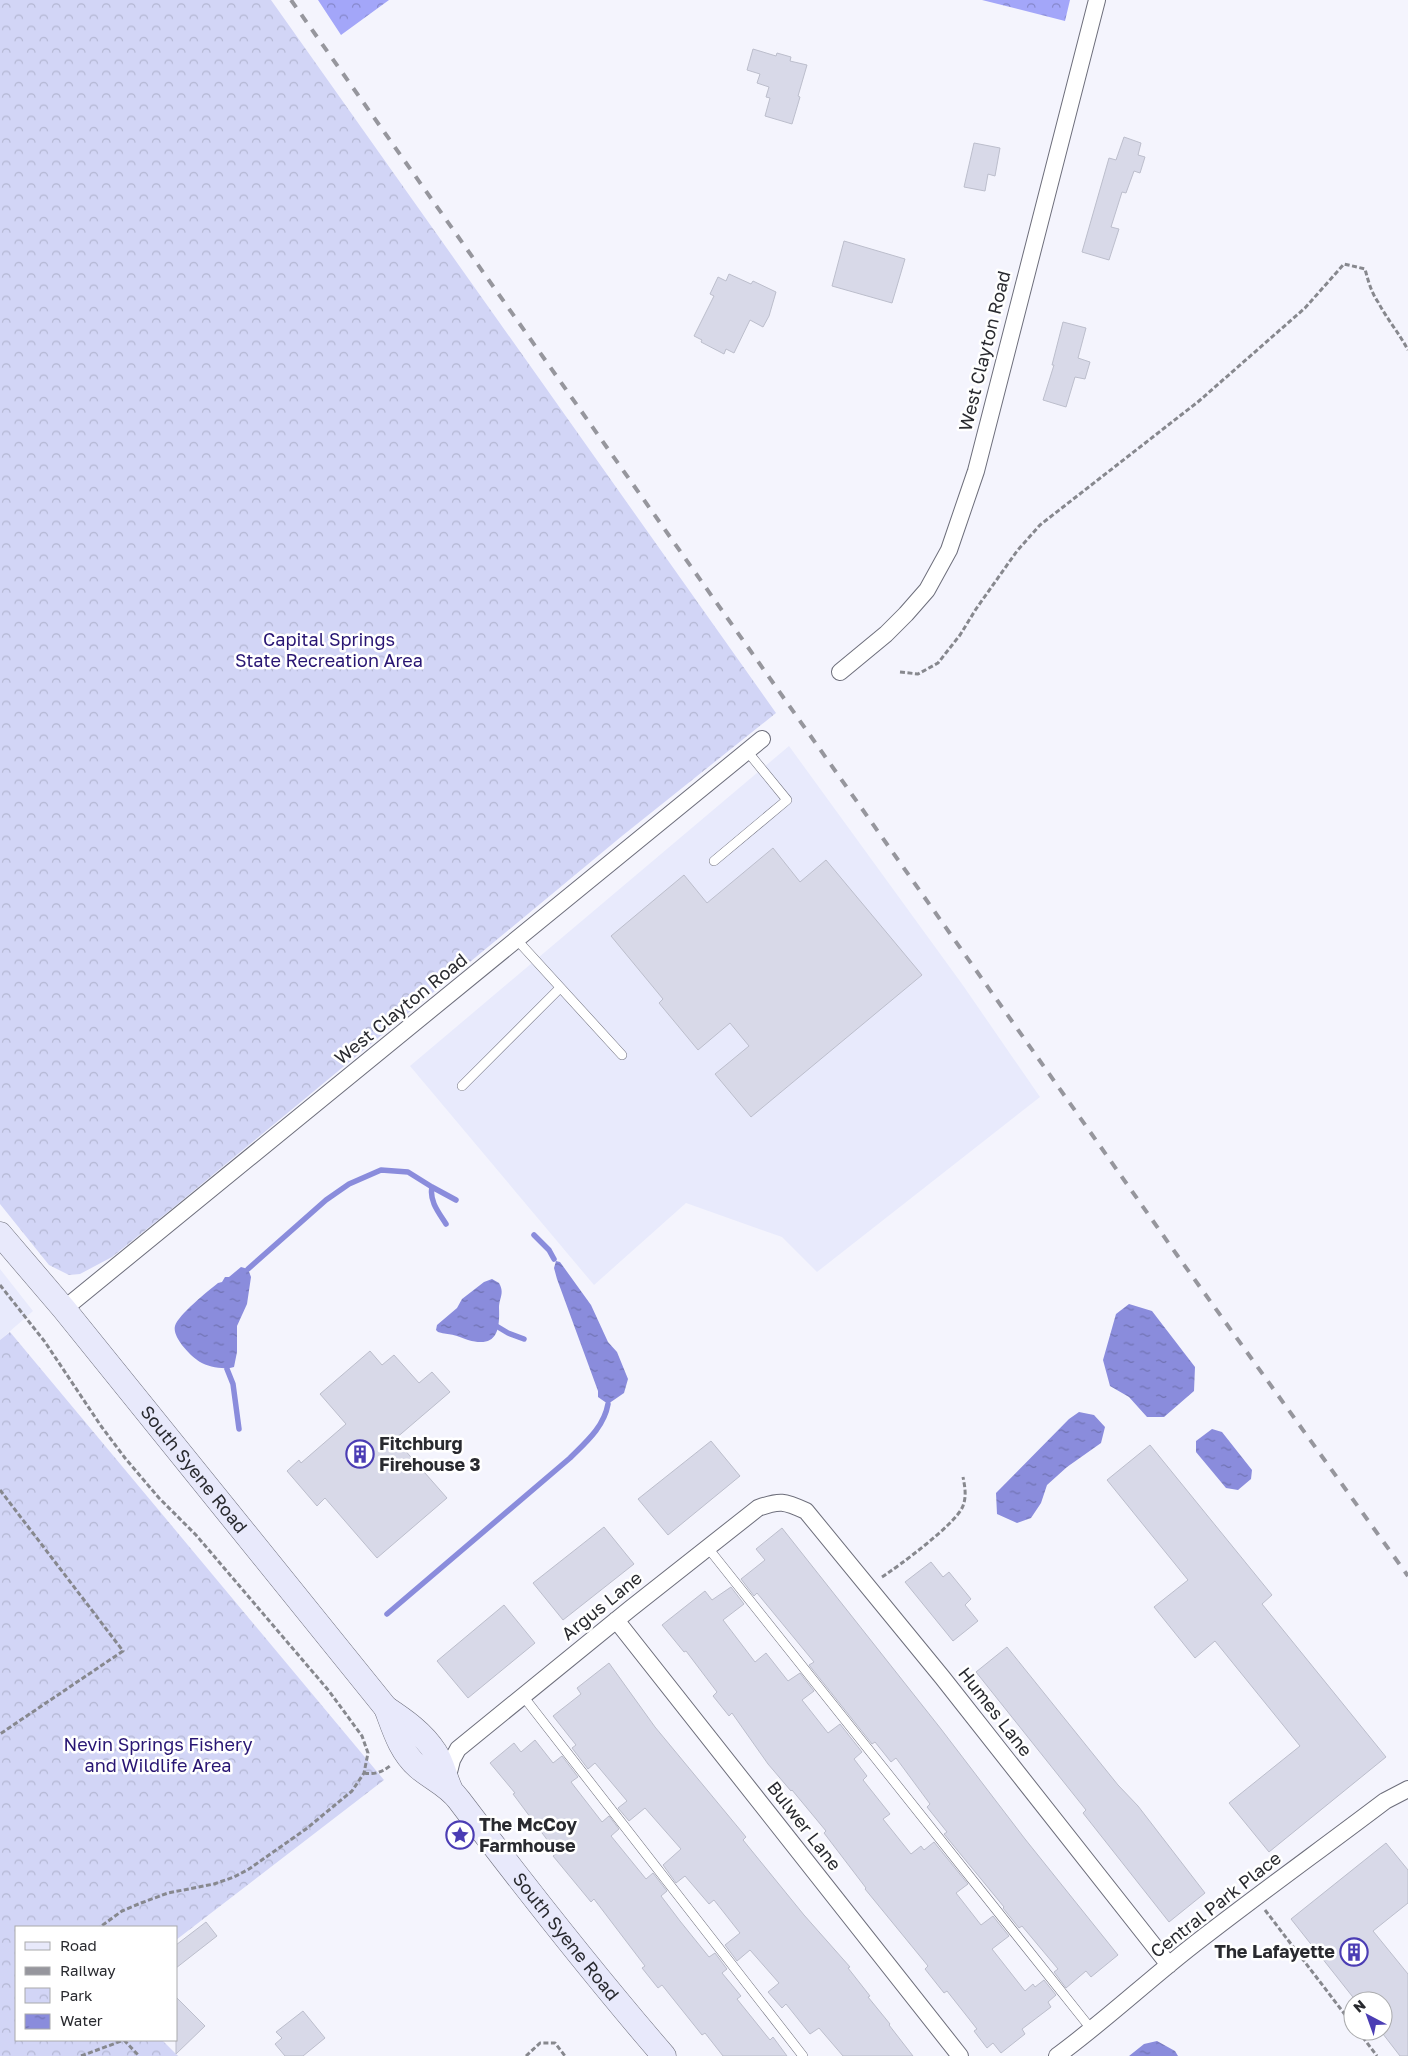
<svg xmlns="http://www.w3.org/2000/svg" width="1408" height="2056" viewBox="0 0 1408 2056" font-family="'Golos Text',sans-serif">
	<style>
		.built { fill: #e8eafc }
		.forest { fill: url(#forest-crowns) }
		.park { fill: url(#park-crowns) }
		.water { fill: url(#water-ripples) }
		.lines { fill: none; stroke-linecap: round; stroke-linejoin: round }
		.stream { stroke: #8a8cdc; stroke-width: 5.5 }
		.building { fill: #d8d9e8; stroke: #bcbecc }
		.lane-casing { stroke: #6d6e7b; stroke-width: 10 }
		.street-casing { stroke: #6d6e7b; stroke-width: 18 }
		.secondary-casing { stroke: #6d6e7b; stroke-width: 25 }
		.path { stroke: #87888e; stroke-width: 3; stroke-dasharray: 5 2.5; stroke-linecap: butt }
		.lane { stroke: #fff; stroke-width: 9 }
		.street { stroke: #fff; stroke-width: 16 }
		.secondary { stroke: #e8e9fb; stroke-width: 24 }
		.rail { stroke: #96969d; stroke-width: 4; stroke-dasharray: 9 9; stroke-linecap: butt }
		.labels { text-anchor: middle; stroke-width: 5; stroke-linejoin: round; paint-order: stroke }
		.street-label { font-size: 18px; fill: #292a2f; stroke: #fff }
		.park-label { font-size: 18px; fill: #281573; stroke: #fff }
		.poi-label { font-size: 18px; font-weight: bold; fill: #292a2f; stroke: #fff; text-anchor: start }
	</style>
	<defs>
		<pattern id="forest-crowns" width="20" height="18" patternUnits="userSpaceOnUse" patternTransform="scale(1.25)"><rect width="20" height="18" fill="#a3a6f9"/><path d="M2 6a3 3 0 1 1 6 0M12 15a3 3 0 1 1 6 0" fill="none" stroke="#8587ca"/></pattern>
		<pattern id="park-crowns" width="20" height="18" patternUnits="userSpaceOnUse" patternTransform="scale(1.25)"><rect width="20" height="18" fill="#d2d5f6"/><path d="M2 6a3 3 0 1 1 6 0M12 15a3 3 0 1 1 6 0" fill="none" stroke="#b4b7d3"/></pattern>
		<pattern id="water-ripples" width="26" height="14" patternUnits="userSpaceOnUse" patternTransform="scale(1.25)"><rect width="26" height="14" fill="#8a8cdc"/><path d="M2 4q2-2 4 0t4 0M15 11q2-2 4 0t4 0" fill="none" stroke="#7173b3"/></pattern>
	</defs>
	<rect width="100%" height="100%" fill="#f4f4fd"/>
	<!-- built -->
	<path class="built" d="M 789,746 L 962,984 L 1040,1097 L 817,1272 L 782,1237 L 686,1203 L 594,1285 L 410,1066 Z
		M 0,1269 L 33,1311 L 0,1340 Z"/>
	<!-- forest -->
	<path class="forest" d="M 318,0 L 389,0 L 341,35 Z
		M 982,0 L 1070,0 L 1065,21 Z"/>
	<!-- park -->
	<path class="park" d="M 0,0 L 271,0 L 776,713 L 622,836 L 174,1207 L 112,1257 L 80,1274 L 69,1275 L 49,1265 L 0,1204 Z
		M 10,1332 L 384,1780 L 176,1940 L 176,1927 L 16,1927 L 16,2040 L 162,2040 L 178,2056 L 0,2056 L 0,1340 Z"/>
	<!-- water -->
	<path class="water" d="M 556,1261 L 560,1262 L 591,1305 L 608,1342 L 617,1352 L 628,1379 L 624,1393 L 608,1404 L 598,1397 L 598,1391 L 557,1279 L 554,1268 Z
		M 241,1267 L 248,1269 L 251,1277 L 247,1304 L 237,1326 L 237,1352 L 234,1367 C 225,1370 208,1367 200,1362 C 190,1356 172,1337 175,1326 C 178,1315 208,1291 218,1283 L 222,1282 L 225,1277 L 229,1277 Z
		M 492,1279 L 499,1283 C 505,1293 499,1298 499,1308 C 500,1332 496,1348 468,1340 C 464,1339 461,1337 457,1336 C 451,1334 444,1334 438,1332 L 436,1330 L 437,1325 L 457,1308 L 462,1299 L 484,1282 Z
		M 1129,1304 L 1152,1311 L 1195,1367 L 1194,1391 L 1164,1417 L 1147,1417 L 1129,1397 L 1110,1386 L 1103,1360 L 1116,1314 Z
		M 1079,1412 L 1094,1415 L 1105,1427 L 1101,1443 L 1067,1467 L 1047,1485 L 1041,1503 L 1031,1518 L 1017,1523 L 997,1514 L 996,1493 L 1069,1419 Z
		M 1212,1429 L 1222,1432 L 1252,1470 L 1251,1479 L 1238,1490 L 1226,1488 L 1196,1452 L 1196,1441 Z
		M 1157,2041 L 1175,2051 L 1178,2056 L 1129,2056 L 1144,2044 Z"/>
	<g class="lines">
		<!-- stream -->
		<path class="stream" d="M 432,1187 C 429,1201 439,1213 446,1224
			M 534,1235 L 549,1250 L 554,1259
			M 248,1269 L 326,1200 L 349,1184 L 381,1170 L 408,1172 L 432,1187 L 456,1200
			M 498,1327 L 508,1333 L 524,1339
			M 227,1369 L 233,1384 L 239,1429
			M 387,1614 L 570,1458 C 586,1442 604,1427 608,1404"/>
	</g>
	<!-- building -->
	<path class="building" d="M 753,49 L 776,56 L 777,53 L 791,57 L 790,61 L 807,65 L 798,96 L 800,97 L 792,124 L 765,116 L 770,98 L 766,97 L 769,87 L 757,83 L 760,74 L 747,70 Z
		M 1124,137 L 1141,143 L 1138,155 L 1145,157 L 1140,173 L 1134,171 L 1126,193 L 1122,192 L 1111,227 L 1119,229 L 1109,260 L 1082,252 L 1109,158 L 1116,160 Z
		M 974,143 L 1000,148 L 995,176 L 988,174 L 985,191 L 964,187 Z
		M 844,241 L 905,259 L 892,303 L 832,286 Z
		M 729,274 L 751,284 L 753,281 L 776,292 L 769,316 L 763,327 L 750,320 L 734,353 L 726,349 L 724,354 L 701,342 L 702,340 L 694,336 L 714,296 L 710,294 L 718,277 L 726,281 Z
		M 1063,322 L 1086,328 L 1078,358 L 1090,362 L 1085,379 L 1075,377 L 1066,407 L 1043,400 L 1054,365 L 1052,365 Z
		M 773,848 L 800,882 L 826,860 L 922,975 L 751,1117 L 715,1074 L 749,1046 L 730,1023 L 698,1050 L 659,1003 L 663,999 L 611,936 L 684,875 L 707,903 Z
		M 370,1351 L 382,1365 L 394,1355 L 419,1383 L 432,1372 L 450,1392 L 395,1439 L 447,1498 L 377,1558 L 325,1498 L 317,1506 L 287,1471 L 299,1460 L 301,1463 L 346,1424 L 320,1394 Z
		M 711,1441 L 740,1476 L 668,1535 L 638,1499 Z
		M 1150,1445 L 1272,1595 L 1262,1604 L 1386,1757 L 1269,1852 L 1229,1803 L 1300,1746 L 1215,1641 L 1195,1658 L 1154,1607 L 1188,1580 L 1107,1480 Z
		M 604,1527 L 634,1564 L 563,1620 L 533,1583 Z
		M 782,1528 L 941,1729 L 1025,1839 L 1118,1955 L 1091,1977 L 1086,1971 L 1066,1988 L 1054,1972 L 1058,1969 L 1022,1926 L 1019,1928 L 1003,1908 L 1004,1907 L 944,1834 L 947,1832 L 927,1807 L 930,1804 L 896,1758 L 891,1762 L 875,1742 L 872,1744 L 809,1665 L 814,1662 L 757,1593 L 754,1596 L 741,1579 L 765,1560 L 756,1549 Z
		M 931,1562 L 943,1577 L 949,1572 L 971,1599 L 965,1605 L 978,1621 L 953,1641 L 905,1582 Z
		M 731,1587 L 744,1604 L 723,1620 L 755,1662 L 766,1653 L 788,1681 L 800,1673 L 814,1691 L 802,1700 L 828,1733 L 840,1724 L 862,1752 L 854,1759 L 867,1776 L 863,1780 L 890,1814 L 883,1819 L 911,1854 L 921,1846 L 924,1850 L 934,1842 L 968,1884 L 956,1893 L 981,1925 L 993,1916 L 1009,1936 L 992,1949 L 1025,1991 L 1033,1984 L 1035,1987 L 1044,1980 L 1056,1995 L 1048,2002 L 1051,2007 L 1022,2029 L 1025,2034 L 1001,2053 L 993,2043 L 987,2048 L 974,2031 L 977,2029 L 947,1991 L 944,1993 L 925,1969 L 928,1966 L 865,1889 L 866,1888 L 824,1833 L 826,1831 L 792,1790 L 791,1791 L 768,1764 L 732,1713 L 729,1716 L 713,1696 L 717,1692 L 686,1651 L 684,1652 L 662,1625 L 705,1591 L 712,1600 Z
		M 504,1605 L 535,1643 L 468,1698 L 437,1661 Z
		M 1007,1647 L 1118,1785 L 1138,1806 L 1205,1893 L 1169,1922 L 1083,1813 L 1086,1810 L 976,1672 Z
		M 609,1663 L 655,1727 L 746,1837 L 743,1840 L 804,1915 L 850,1967 L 848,1968 L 870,1996 L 868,1997 L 890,2024 L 889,2025 L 913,2056 L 843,2056 L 819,2028 L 810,2034 L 786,2004 L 782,2008 L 768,1992 L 779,1983 L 750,1950 L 737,1961 L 725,1945 L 740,1933 L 714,1900 L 709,1904 L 685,1876 L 676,1883 L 663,1865 L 681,1849 L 645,1808 L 629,1821 L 618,1808 L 627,1801 L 595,1763 L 588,1769 L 572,1748 L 576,1745 L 553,1716 L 581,1694 L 577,1688 Z
		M 535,1740 L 553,1763 L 562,1756 L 578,1777 L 571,1782 L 602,1822 L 609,1816 L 619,1829 L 611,1836 L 646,1879 L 653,1873 L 667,1891 L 661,1896 L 680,1921 L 709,1957 L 715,1953 L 727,1969 L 722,1973 L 741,1996 L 737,1999 L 770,2040 L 773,2037 L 787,2056 L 723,2056 L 705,2033 L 702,2035 L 662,1985 L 658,1988 L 642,1968 L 645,1966 L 594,1899 L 591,1902 L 553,1856 L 557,1853 L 513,1794 L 515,1793 L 490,1763 L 514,1743 L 521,1752 Z
		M 1386,1843 L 1408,1870 L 1408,1903 L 1373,1931 L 1408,1974 L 1408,2056 L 1400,2056 L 1383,2034 L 1383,2001 L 1356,2001 L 1291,1919 Z
		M 206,1922 L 217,1936 L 176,1968 L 176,1945 Z
		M 176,1997 L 205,2026 L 176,2054 Z
		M 303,2011 L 325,2038 L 303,2056 L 285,2056 L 275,2044 L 282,2038 L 276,2032 Z"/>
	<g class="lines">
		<!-- lane casing -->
		<g class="lane-casing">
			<path id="lane" d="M 714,861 L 787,800 L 747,751
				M 517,940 L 622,1055
				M 462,1086 L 560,988
				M 708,1548 L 1092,2030
				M 523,1696 L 803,2056"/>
		</g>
		<!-- street casing -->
		<g class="street-casing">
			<path id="street" d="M 840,672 L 886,634 L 906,614 L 927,590 L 949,550 L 976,471 L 1097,0
				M 64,1309 L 762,739
				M 616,1620 L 960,2056
				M 447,1780 L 452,1760 L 458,1749 L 630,1609 L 758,1508 C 780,1500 784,1501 806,1511 L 942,1677 L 1169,1965
				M 1057,2056 C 1102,2023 1143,1985 1187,1950 C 1252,1899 1319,1851 1385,1801 L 1408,1789"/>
		</g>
		<!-- secondary casing -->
		<g class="secondary-casing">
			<g id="secondary">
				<path id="s1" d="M 0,1234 L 64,1309 L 386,1708 C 404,1720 423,1733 435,1752 C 442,1762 445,1777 450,1788"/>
				<path id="s2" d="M 386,1708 C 394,1729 400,1751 418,1767 C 432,1779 448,1785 459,1800 C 525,1887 593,1974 664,2056"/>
			</g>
		</g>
		<!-- path -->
		<path class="path" d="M 900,672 L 918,674 L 938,663 L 960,635 L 976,609 L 1017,551 L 1040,525 L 1199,401 L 1305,308 L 1344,264 L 1365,269 C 1368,280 1371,292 1378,302 C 1387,319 1399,333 1408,350
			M 0,1285 L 45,1342 L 101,1426 L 125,1458 L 159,1498 L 196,1535 L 329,1691 L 362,1736 L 368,1753 L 364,1773 L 352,1791 L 306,1829 L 249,1869 L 234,1877 L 214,1884 L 168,1893 L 141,1903 L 122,1911 L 100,1927
			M 0,1490 L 123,1651 L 0,1734
			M 882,1577 C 899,1566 954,1525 962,1508 C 967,1498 965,1487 963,1477
			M 364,1773 C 374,1775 383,1772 391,1765
			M 1265,1910 L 1353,2025
			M 1358,2031 L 1377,2056
			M 124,2040 L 139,2056
			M 81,2056 L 124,2040
			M 526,2056 L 540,2043 L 555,2043 L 565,2056"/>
		<!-- lane -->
		<use href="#lane" class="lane"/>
		<!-- street -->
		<use href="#street" class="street"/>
		<!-- secondary -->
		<use href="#secondary" class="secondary"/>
		<!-- rail -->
		<path class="rail" d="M 291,0 L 1177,1255 L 1408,1576"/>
	</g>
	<!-- icons -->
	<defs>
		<g id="building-ring" transform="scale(1.4375)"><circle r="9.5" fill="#fff" stroke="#4b3db4" stroke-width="1.5"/><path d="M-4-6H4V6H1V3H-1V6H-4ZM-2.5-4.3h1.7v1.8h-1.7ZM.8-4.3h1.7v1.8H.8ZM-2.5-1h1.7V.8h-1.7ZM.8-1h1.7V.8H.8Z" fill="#4b3db4"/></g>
		<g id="sight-ring" transform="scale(1.4375)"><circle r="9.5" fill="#fff" stroke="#4b3db4" stroke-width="1.5"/><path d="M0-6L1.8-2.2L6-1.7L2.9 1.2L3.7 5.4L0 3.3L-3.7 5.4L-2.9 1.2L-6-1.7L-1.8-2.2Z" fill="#4b3db4"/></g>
	</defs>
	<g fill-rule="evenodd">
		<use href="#building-ring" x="360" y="1454"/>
		<use href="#sight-ring" x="460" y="1835"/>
		<use href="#building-ring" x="1354" y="1952"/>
	</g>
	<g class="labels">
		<!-- street labels -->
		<g class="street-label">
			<text transform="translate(985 351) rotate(-76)" y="6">West Clayton Road</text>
			<text transform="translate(401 1009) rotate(-39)" y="6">West Clayton Road</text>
			<text dy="6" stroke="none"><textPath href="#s1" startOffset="305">South Syene Road</textPath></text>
			<text transform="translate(602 1606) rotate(-39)" y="6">Argus Lane</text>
			<text transform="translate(995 1712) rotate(52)" y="6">Humes Lane</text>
			<text transform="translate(804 1826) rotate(52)" y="6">Bulwer Lane</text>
			<text transform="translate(1216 1905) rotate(-38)" y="6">Central Park Place</text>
			<text dy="6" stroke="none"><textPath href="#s2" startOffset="294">South Syene Road</textPath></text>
		</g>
		<!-- park labels -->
		<g class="park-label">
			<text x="329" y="646">Capital Springs<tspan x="329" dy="21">State Recreation Area</tspan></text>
			<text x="158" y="1751">Nevin Springs Fishery<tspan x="158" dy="21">and Wildlife Area</tspan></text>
		</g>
		<!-- poi labels -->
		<g class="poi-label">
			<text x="379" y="1450">Fitchburg<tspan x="379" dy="21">Firehouse 3</tspan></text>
			<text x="479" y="1831">The McCoy<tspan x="479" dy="21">Farmhouse</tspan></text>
			<text x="1335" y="1958" text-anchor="end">The Lafayette</text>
		</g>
	</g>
	<!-- legend -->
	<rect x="15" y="1926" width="162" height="115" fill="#ffffff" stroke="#a9aaac"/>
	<rect x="25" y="1942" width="25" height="8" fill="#e8e9fb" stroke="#a9aaac"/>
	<text x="60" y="1951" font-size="15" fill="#292a2f">Road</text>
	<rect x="25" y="1967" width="25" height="8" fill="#96969d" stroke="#a9aaac"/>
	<text x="60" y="1976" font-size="15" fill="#292a2f">Railway</text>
	<rect x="25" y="1988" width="25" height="15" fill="url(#park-crowns)" stroke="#a9aaac"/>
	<text x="60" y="2001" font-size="15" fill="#292a2f">Park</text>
	<rect x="25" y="2014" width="25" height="15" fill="url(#water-ripples)" stroke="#a9aaac"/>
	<text x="60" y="2026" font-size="15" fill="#292a2f">Water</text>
	<!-- north arrow -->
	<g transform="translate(1368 2016) rotate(319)"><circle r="24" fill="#ffffff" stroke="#a9aaac"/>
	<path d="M0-4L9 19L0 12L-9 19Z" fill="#4b3db4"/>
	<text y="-8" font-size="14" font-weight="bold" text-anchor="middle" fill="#292a2f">N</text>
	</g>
</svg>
